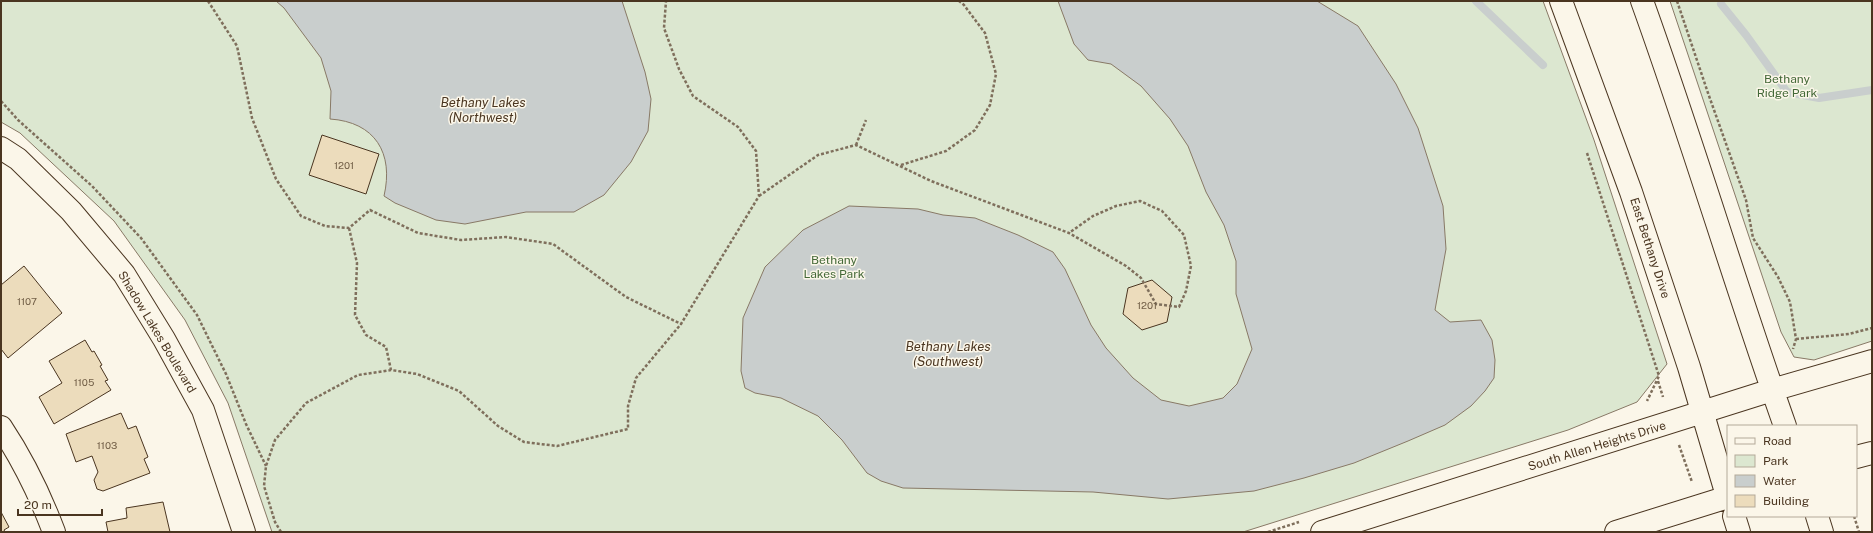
<svg xmlns="http://www.w3.org/2000/svg" width="1873" height="533" viewBox="0 0 1873 533" font-family="'Public Sans',sans-serif">
	<style>
		.green { fill: #dce7d0; stroke: #887966 }
		.water { fill: #c9cecd; stroke: #887966 }
		.lines { fill: none; stroke-linecap: round; stroke-linejoin: round }
		.stream { stroke: #c9cecd; stroke-width: 8 }
		.building { fill: #ecdcbc; stroke: #4a3520 }
		.minor-casing { stroke: #4a3520; stroke-width: 24 }
		.major-casing { stroke: #4a3520; stroke-width: 24 }
		.path { stroke: #7f6f5c; stroke-width: 2.5; stroke-dasharray: 3 2; stroke-linecap: butt }
		.minor { stroke: #fbf6e9; stroke-width: 22 }
		.major { stroke: #fbf6e9; stroke-width: 22 }
		.labels { text-anchor: middle; stroke-width: 3; stroke-linejoin: round; paint-order: stroke }
		.number-label { font-size: 10px; fill: #725f47 }
		.park-label { font-size: 12px; fill: #436837; stroke: #fbf6e9 }
		.street-label { font-size: 12px; fill: #4a3520; stroke: #fbf6e9 }
		.water-label { font-size: 13px; font-style: italic; fill: #4a3520; stroke: #fbf6e9 }
	</style>
	<rect width="100%" height="100%" fill="#fbf6e9"/>
	<!-- green -->
	<path class="green" d="M 1,1 L 1543,1 L 1594,140 L 1667,364 L 1637,402 L 1568,430 L 1243,532 L 272,532 L 228,403 L 185,320 L 114,221 L 20,133 L 1,122 Z
		M 1670,1 L 1872,1 L 1872,341 L 1814,360 L 1794,357 L 1781,332 Z"/>
	<!-- water -->
	<path class="water" d="M 276,1 L 622,1 L 645,72 L 651,99 L 648,131 L 631,162 L 604,195 L 574,212 L 526,212 L 465,224 L 436,220 L 395,203 L 384,196 C 394,153 375,122 330,119 L 331,91 L 321,58 L 284,8 Z
		M 1058,1 L 1317,1 L 1358,26 L 1396,84 L 1418,128 L 1443,206 L 1446,249 L 1435,310 L 1450,322 L 1481,320 L 1492,340 L 1495,360 L 1494,378 L 1485,391 L 1471,406 L 1445,425 L 1408,441 L 1354,463 L 1304,478 L 1254,491 L 1168,499 L 1093,492 L 903,488 L 881,481 L 867,473 L 842,440 L 818,416 L 781,398 L 755,393 L 745,388 L 741,371 L 743,318 L 765,267 L 803,230 L 849,206 L 918,209 L 943,215 L 975,218 L 1018,235 L 1053,252 L 1065,269 L 1091,325 L 1106,348 L 1133,378 L 1161,400 L 1189,406 L 1223,398 L 1237,384 L 1252,349 L 1236,294 L 1236,261 L 1224,225 L 1206,192 L 1188,146 L 1170,119 L 1141,86 L 1111,64 L 1088,60 L 1074,44 Z"/>
	<g class="lines">
		<!-- stream -->
		<path class="stream" d="M 1476,1 L 1543,65
			M 1721,4 L 1746,35 L 1787,92 L 1819,98 L 1872,90"/>
	</g>
	<!-- building -->
	<path class="building" d="M 322,135 L 379,154 L 366,194 L 309,175 Z
		M 24,266 L 62,313 L 8,358 L 1,349 L 1,285 Z
		M 1152,280 L 1172,297 L 1167,322 L 1142,330 L 1123,314 L 1128,288 Z
		M 85,340 L 92,352 L 94,351 L 102,365 L 100,366 L 108,380 L 105,381 L 111,390 L 54,424 L 39,397 L 62,383 L 49,361 Z
		M 121,413 L 128,429 L 136,426 L 148,457 L 144,459 L 150,473 L 103,491 L 97,489 L 94,480 L 98,472 L 92,456 L 76,462 L 66,434 Z
		M 163,502 L 170,532 L 108,532 L 106,522 L 127,518 L 126,508 Z
		M 1,512 L 9,527 L 4,530 L 5,532 L 1,532 Z"/>
	<g class="lines">
		<!-- minor casing -->
		<g class="minor-casing">
			<path id="minor" d="M 1,148 L 18,159 L 71,211 L 124,274 L 164,339 L 203,410 L 244,532
				M 1,427 C 23,460 40,495 54,532"/>
		</g>
		<!-- major casing -->
		<g class="major-casing">
			<path id="major" d="M 1561,1 L 1631,192 L 1689,367 L 1728,499
				M 1642,1 C 1693,142 1735,285 1785,426
				M 1856,457 L 1872,453
				M 1734,516 L 1739,532
				M 1817,516 L 1822,532
				M 1322,532 L 1772,390 L 1872,361
				M 1616,532 L 1728,497"/>
		</g>
		<!-- path -->
		<path class="path" d="M 208,1 L 237,46 L 252,118 L 276,179 L 301,216 L 325,226 L 349,228 L 370,210 L 418,233 L 461,240 L 506,237 L 553,244 L 626,297 L 681,324 L 759,196 L 756,151 L 738,127 L 693,96 L 679,69 L 664,28 L 666,1
			M 1677,1 L 1708,93 L 1746,200 L 1753,238 L 1778,277 L 1790,302 L 1796,339 L 1793,349
			M 1,101 L 18,120 L 92,186 L 141,238 L 197,315 L 226,374 L 246,424 L 266,466
			M 856,145 L 866,120
			M 1587,153 L 1659,376 L 1647,401
			M 901,165 L 946,151 L 975,130 L 990,105 L 996,74 L 985,33 L 964,5 L 959,1
			M 759,196 L 818,155 L 856,145 L 931,181 L 1069,233 L 1126,266 L 1141,278 L 1156,304 L 1179,307 L 1186,291 L 1191,266 L 1184,235 L 1162,211 L 1140,201 L 1116,206 L 1093,216 L 1069,233
			M 349,228 L 357,263 L 355,315 L 366,335 L 386,347 L 391,370
			M 1796,339 L 1849,334 L 1872,328
			M 1658,381 L 1663,397
			M 1679,445 L 1692,482
			M 1854,516 L 1859,532
			M 281,532 L 275,522 L 264,486 L 266,466 L 275,440 L 306,403 L 358,375 L 391,370 L 417,374 L 459,391 L 498,426 L 524,442 L 557,446 L 628,429 L 628,406 L 636,378 L 681,324
			M 1268,532 L 1299,522"/>
		<!-- minor -->
		<use href="#minor" class="minor"/>
		<!-- major -->
		<use href="#major" class="major"/>
	</g>
	<g class="labels">
		<!-- number labels -->
		<g class="number-label">
			<text x="344" y="169">1201</text>
			<text x="27" y="305">1107</text>
			<text x="1147" y="309">1201</text>
			<text x="84" y="386">1105</text>
			<text x="107" y="449">1103</text>
		</g>
		<!-- park labels -->
		<g class="park-label">
			<text x="1787" y="83">Bethany<tspan x="1787" dy="14">Ridge Park</tspan></text>
			<text x="834" y="264">Bethany<tspan x="834" dy="14">Lakes Park</tspan></text>
		</g>
		<!-- street labels -->
		<g class="street-label">
			<text transform="translate(1650 248) rotate(72)" y="4">East Bethany Drive</text>
			<text transform="translate(157 332) rotate(59)" y="4">Shadow Lakes Boulevard</text>
			<text transform="translate(1597 446) rotate(-17)" y="4">South Allen Heights Drive</text>
		</g>
		<!-- water labels -->
		<g class="water-label">
			<text x="483" y="107">Bethany Lakes<tspan x="483" dy="15">(Northwest)</tspan></text>
			<text x="948" y="351">Bethany Lakes<tspan x="948" dy="15">(Southwest)</tspan></text>
		</g>
	</g>
	<!-- border -->
	<rect width="1873" height="533" fill="none" stroke="#4a3520" stroke-width="4"/>
	<!-- legend -->
	<rect x="1727" y="425" width="130" height="92" fill="#fbf6e9" stroke="#b4a999"/>
	<rect x="1735" y="438" width="20" height="6" fill="#fbf6e9" stroke="#b4a999"/>
	<text x="1763" y="445" font-size="12" fill="#4a3520">Road</text>
	<rect x="1735" y="455" width="20" height="12" fill="#dce7d0" stroke="#b4a999"/>
	<text x="1763" y="465" font-size="12" fill="#4a3520">Park</text>
	<rect x="1735" y="475" width="20" height="12" fill="#c9cecd" stroke="#b4a999"/>
	<text x="1763" y="485" font-size="12" fill="#4a3520">Water</text>
	<rect x="1735" y="495" width="20" height="12" fill="#ecdcbc" stroke="#b4a999"/>
	<text x="1763" y="505" font-size="12" fill="#4a3520">Building</text>
	<!-- scale -->
	<path d="M18 509v6h84v-6" fill="none" stroke="#4a3520" stroke-width="2"/>
	<text x="24" y="509" font-size="12" fill="#4a3520" stroke="#fbf6e9" stroke-width="3" paint-order="stroke">20 m</text>
</svg>
